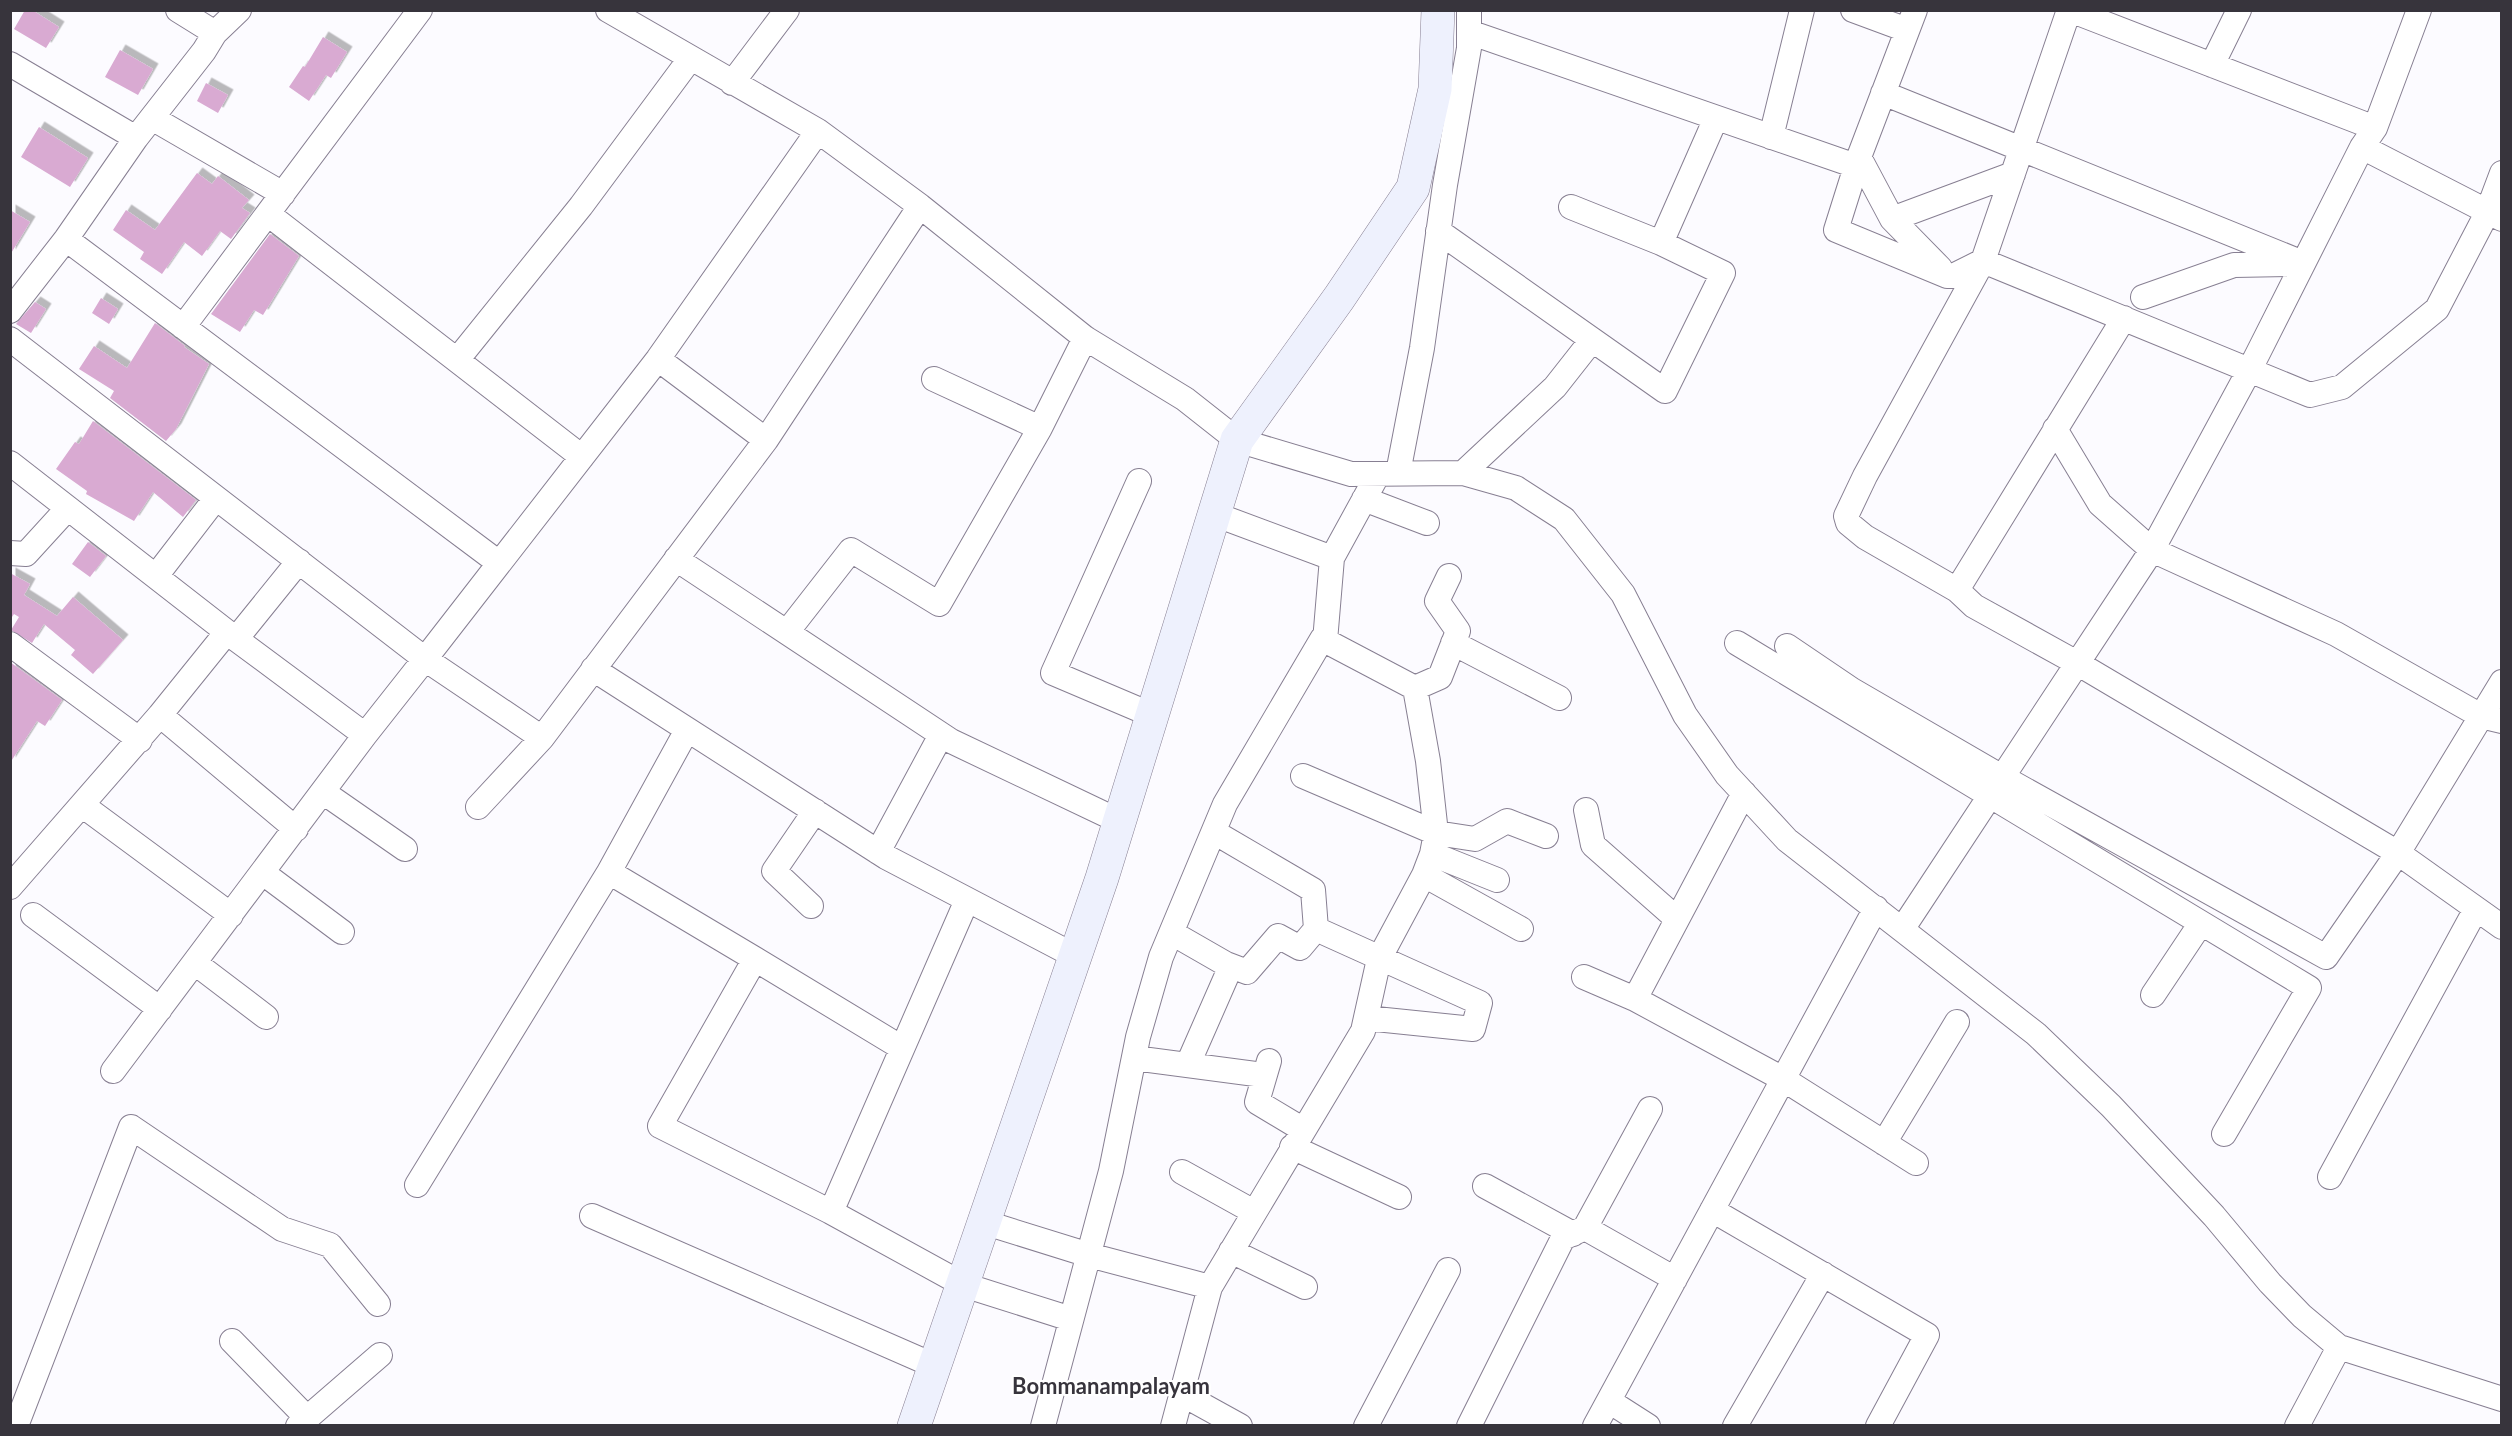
<svg xmlns="http://www.w3.org/2000/svg" width="2512" height="1436" viewBox="0 0 2512 1436" font-family="Lato,sans-serif">
	<style>
		.building { fill: #d9aad2; filter: url(#shadow) }
		.lines { fill: none; stroke-linecap: round; stroke-linejoin: round }
		.street-casing { stroke: #877f92; stroke-width: 26 }
		.secondary-casing { stroke: #877f92; stroke-width: 34 }
		.street { stroke: #fff; stroke-width: 24 }
		.secondary { stroke: #eef1fd; stroke-width: 33 }
		.labels { text-anchor: middle; stroke-width: 4.5; stroke-linejoin: round; paint-order: stroke }
		.district-label { font-size: 22px; font-weight: bold; fill: #37343c; stroke: #fff }
	</style>
	<defs>
		<filter id="shadow"><feDropShadow dx="5.5" dy="-5.5" stdDeviation="0" flood-color="#0004"/></filter>
	</defs>
	<rect width="100%" height="100%" fill="#fcfbff"/>
	<!-- building -->
	<path class="building" d="M 25,10 L 32,10 L 59,27 L 46,48 L 14,29 Z
		M 323,37 L 347,52 L 331,78 L 326,75 L 309,101 L 289,87 L 303,66 L 305,67 Z
		M 120,50 L 153,69 L 138,95 L 105,77 Z
		M 206,83 L 228,95 L 218,113 L 197,101 Z
		M 39,127 L 88,158 L 70,187 L 21,157 Z
		M 197,173 L 212,184 L 218,176 L 249,200 L 242,208 L 250,213 L 231,239 L 220,231 L 202,256 L 184,242 L 162,274 L 140,259 L 144,252 L 113,230 L 126,210 L 155,230 Z
		M 10,210 L 30,222 L 10,255 Z
		M 270,234 L 299,256 L 263,315 L 254,310 L 240,332 L 211,314 Z
		M 101,298 L 118,309 L 109,324 L 92,313 Z
		M 35,302 L 46,309 L 31,333 L 16,324 Z
		M 155,323 L 185,346 L 184,347 L 209,364 L 176,429 L 166,441 L 110,398 L 114,391 L 79,369 L 94,346 L 127,368 Z
		M 93,421 L 196,500 L 183,517 L 153,492 L 134,521 L 86,494 L 87,491 L 56,469 L 75,442 L 79,444 Z
		M 88,542 L 106,556 L 90,577 L 72,564 Z
		M 10,573 L 30,584 L 24,595 L 57,616 L 73,597 L 123,640 L 93,674 L 71,655 L 75,650 L 44,624 L 32,643 L 11,630 L 19,617 L 14,614 L 10,620 Z
		M 10,662 L 62,700 L 45,726 L 37,721 L 10,763 Z"/>
	<g class="lines">
		<!-- street casing -->
		<g class="street-casing">
			<path id="street" d="M 178,10 L 215,33
				M 608,10 L 818,131
				M 1853,10 L 1907,30
				M 2069,10 L 1983,261 L 1865,476 L 1846,516 L 1848,523 L 1865,537 L 1957,590 L 1974,606 L 2077,663 L 2398,853 L 2502,927
				M 2070,10 L 2375,128
				M 1469,32 L 1853,165 L 1859,157 L 1915,10
				M 10,64 L 136,138 L 204,51 L 215,33 L 239,10
				M 2212,65 L 2239,10
				M 732,83 L 787,10
				M 1883,93 L 2303,263
				M 152,118 L 283,194
				M 1771,137 L 1802,10
				M 2362,147 L 2502,219
				M 1859,157 L 1836,230 L 1947,276 L 1953,276 L 1983,261 L 2310,395 L 2342,387 L 2437,309 L 2487,213 L 2502,173
				M 1859,157 L 1892,219 L 1940,268
				M 268,214 L 582,457
				M 1892,219 L 2013,174
				M 1438,231 L 1665,391 L 1723,273 L 1661,243 L 1571,207
				M 66,239 L 499,563
				M 1661,243 L 1716,118
				M 2143,297 L 2234,265 L 2292,264
				M 10,311 L 66,239 L 136,138
				M 183,327 L 420,10
				M 10,339 L 425,659 L 658,359 L 818,131 L 920,206 L 1085,338 L 1185,399 L 1237,440 L 1351,474 L 1463,473 L 1516,488 L 1564,519 L 1623,594 L 1685,715 L 1727,775 L 1787,840 L 2036,1034 L 2111,1106 L 2214,1216 L 2270,1283 L 2302,1316 L 2339,1347 L 2502,1399
				M 658,359 L 766,440
				M 457,360 L 581,206 L 690,59
				M 934,379 L 1040,428
				M 2055,429 L 2100,504 L 2152,550 L 2336,634 L 2481,716 L 2502,721
				M 10,463 L 236,639 L 299,561
				M 1398,473 L 1422,348 L 1445,185 L 1469,48 L 1469,10
				M 1463,473 L 1555,387 L 1592,340
				M 1139,481 L 1053,673 L 1152,715
				M 1364,499 L 1427,523
				M 1214,514 L 1332,558
				M 10,553 L 26,554 L 68,508
				M 676,559 L 951,741 L 1119,821
				M 156,576 L 216,498
				M 1957,590 L 2124,318
				M 227,632 L 160,715 L 296,829
				M 787,632 L 851,550 L 939,604 L 1040,428 L 1085,338
				M 236,639 L 365,735
				M 1325,641 L 1332,558 L 1378,474
				M 1453,643 L 1559,698
				M 1737,643 L 2309,988 L 2224,1134
				M 10,644 L 140,740
				M 1787,646 L 1852,690 L 2002,777 L 2326,957 L 2398,853 L 2502,682
				M 593,669 L 886,857 L 1075,956
				M 1415,688 L 1440,677 L 1458,631 L 1437,601 L 1449,576
				M 687,730 L 609,872 L 755,959 L 660,1126 L 831,1212 L 964,1285 L 1071,1319
				M 1303,776 L 1436,833 L 1475,839 L 1507,821 L 1546,836
				M 323,792 L 405,849
				M 1744,793 L 1635,999 L 1783,1079 L 1916,1163
				M 82,805 L 231,915
				M 478,807 L 542,738
				M 1586,810 L 1593,845 L 1677,919
				M 878,852 L 941,735
				M 1432,854 L 1497,880
				M 263,873 L 342,932
				M 1424,875 L 1521,929
				M 10,887 L 160,715
				M 811,906 L 774,871 L 815,811
				M 33,915 L 160,1009
				M 1903,928 L 2152,550 L 2250,369 L 2362,147 L 2375,128 L 2419,10
				M 1316,929 L 1480,1003 L 1473,1029 L 1366,1018
				M 1172,933 L 1226,964 L 1247,972 L 1278,936 L 1300,948 L 1316,929 L 1313,890 L 1214,832
				M 755,959 L 902,1048
				M 195,963 L 266,1017
				M 1584,977 L 1635,999
				M 2153,995 L 2201,923
				M 1134,1058 L 1263,1075
				M 1269,1061 L 1257,1102 L 1302,1129
				M 1188,1064 L 1231,966
				M 113,1071 L 365,735 L 425,659 L 542,738 L 766,440 L 920,206
				M 1884,1143 L 1957,1022
				M 1292,1147 L 1399,1197
				M 1182,1172 L 1254,1212
				M 2330,1177 L 2476,909
				M 417,1185 L 609,872
				M 1485,1186 L 1573,1234
				M 1712,1210 L 1927,1335 L 1878,1426
				M 831,1212 L 967,900
				M 592,1216 L 935,1366
				M 983,1222 L 1089,1255 L 1210,1287
				M 1585,1228 L 1650,1109
				M 1231,1251 L 1305,1287
				M 232,1341 L 307,1418
				M 1182,1394 L 1240,1426
				M 1609,1401 L 1648,1426
				M 16,1426 L 131,1127 L 282,1229 L 330,1245 L 378,1304
				M 298,1426 L 380,1355
				M 1043,1426 L 1111,1171 L 1138,1037 L 1161,957 L 1225,804 L 1322,639 L 1415,688 L 1428,761 L 1436,833 L 1432,854 L 1424,875 L 1379,959 L 1363,1031 L 1210,1287 L 1173,1426
				M 1366,1426 L 1448,1270
				M 1469,1426 L 1563,1238 L 1585,1228 L 1675,1279
				M 1595,1426 L 1876,908
				M 1735,1426 L 1823,1274
				M 2297,1426 L 2339,1347"/>
		</g>
		<!-- secondary casing -->
		<g class="secondary-casing">
			<path id="secondary" d="M 914,1426 L 1102,878 L 1237,440 L 1339,298 L 1413,188 L 1435,89 L 1438,10"/>
		</g>
		<!-- street -->
		<use href="#street" class="street"/>
		<!-- secondary -->
		<use href="#secondary" class="secondary"/>
	</g>
	<g class="labels">
		<!-- district labels -->
		<g class="district-label">
			<text x="1111" y="1394">Bommanampalayam</text>
		</g>
	</g>
	<!-- border -->
	<rect width="2512" height="1436" fill="none" stroke="#37343c" stroke-width="24"/>
</svg>
